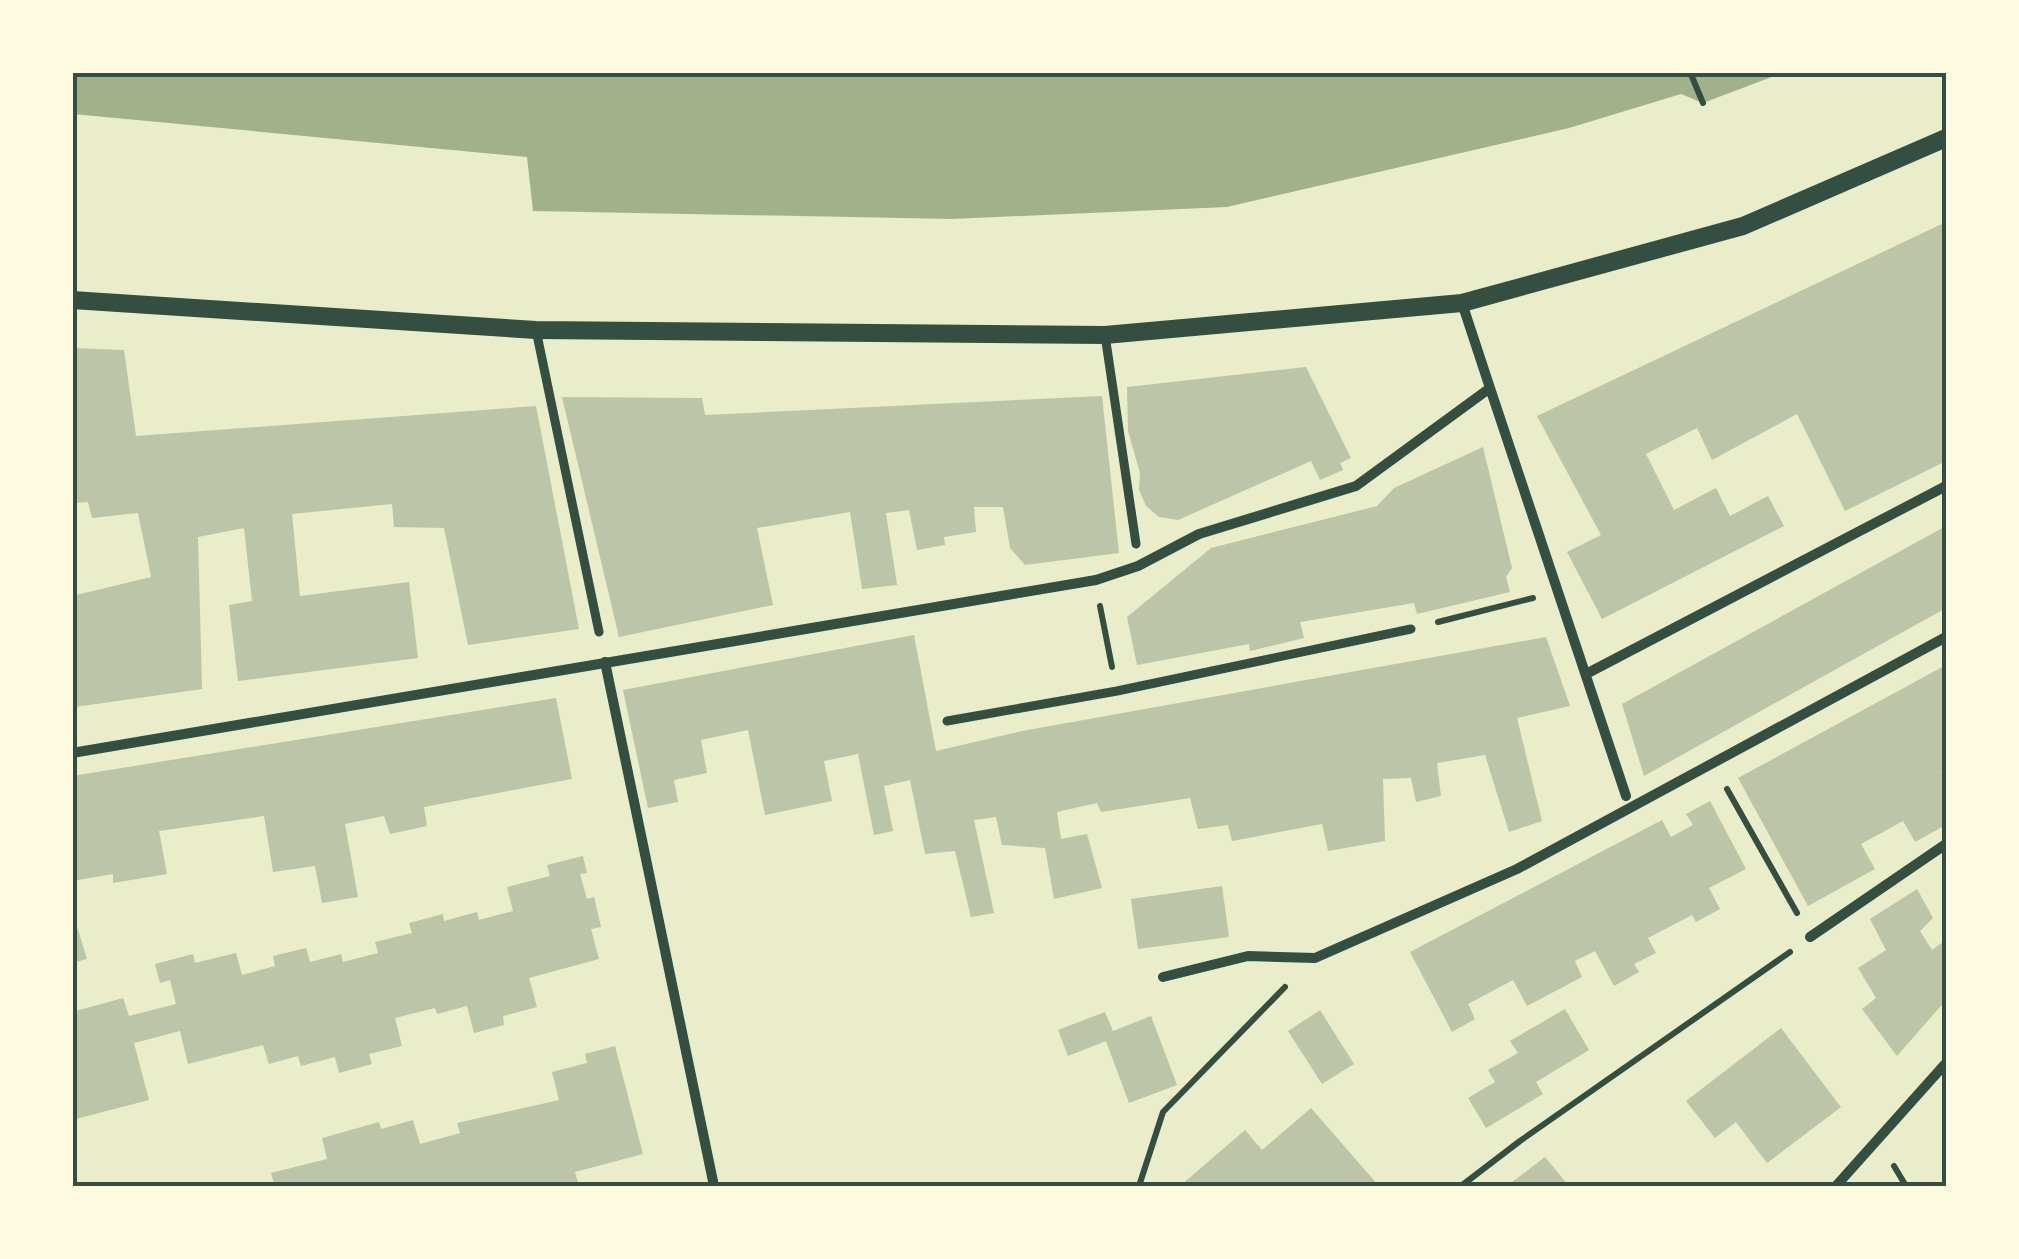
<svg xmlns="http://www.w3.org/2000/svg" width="2019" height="1259" viewBox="0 0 2019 1259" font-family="'DM Sans',sans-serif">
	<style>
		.water { fill: #a3b18a }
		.building { fill: #bcc5a7 }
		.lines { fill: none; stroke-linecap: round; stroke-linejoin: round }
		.path { stroke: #344e41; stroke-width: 6 }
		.pedestrian { stroke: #344e41; stroke-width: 9 }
		.minor { stroke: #344e41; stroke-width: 10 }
		.tertiary { stroke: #344e41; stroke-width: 18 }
		.neatline { fill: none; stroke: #344e41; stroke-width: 4 }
	</style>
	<rect width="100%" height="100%" fill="#e9edc9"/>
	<!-- water -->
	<path class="water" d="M 72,73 L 1782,73 L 1703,103 L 1681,94 L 1569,128 L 1227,207 L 952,219 L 533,211 L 527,157 L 73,114 Z"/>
	<!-- building -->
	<path class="building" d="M 1946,222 L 1946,461 L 1845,511 L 1797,414 L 1712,460 L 1697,428 L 1646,454 L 1674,510 L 1716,488 L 1730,516 L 1768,496 L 1784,526 L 1602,619 L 1567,552 L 1601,535 L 1537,416 Z
		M 72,348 L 124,350 L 136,436 L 536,406 L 579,629 L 468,645 L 444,528 L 394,527 L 392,504 L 292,514 L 300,596 L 409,582 L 418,658 L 238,681 L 229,605 L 252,601 L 244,528 L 198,537 L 202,689 L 75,707 L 72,596 L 151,577 L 138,513 L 92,518 L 88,502 L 72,503 Z
		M 1306,367 L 1351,458 L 1340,463 L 1343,470 L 1320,480 L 1311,461 L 1178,520 L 1159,517 L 1146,506 L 1139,490 L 1140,473 L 1128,431 L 1127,387 Z
		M 1102,396 L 1119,553 L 1025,565 L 1010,548 L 1003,507 L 974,507 L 976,532 L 944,537 L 945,545 L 917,550 L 909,510 L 886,513 L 897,585 L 862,589 L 850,512 L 757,528 L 773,605 L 619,637 L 562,397 L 702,398 L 705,415 Z
		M 1483,447 L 1512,568 L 1506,577 L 1510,592 L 1417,614 L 1414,603 L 1300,622 L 1304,638 L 1250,651 L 1249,644 L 1137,665 L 1127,617 L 1211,548 L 1377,506 L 1394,488 Z
		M 1946,526 L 1946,608 L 1644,776 L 1622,704 Z
		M 914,635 L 936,751 L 1022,731 L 1546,637 L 1570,706 L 1517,718 L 1542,821 L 1509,832 L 1485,755 L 1437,763 L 1441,796 L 1416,802 L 1411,778 L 1383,779 L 1385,841 L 1328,851 L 1322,824 L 1232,841 L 1228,825 L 1198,829 L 1190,798 L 1101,812 L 1097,803 L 1057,812 L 1061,839 L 1087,834 L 1102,888 L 1054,899 L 1045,848 L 1002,845 L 996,817 L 974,820 L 994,913 L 971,917 L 955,851 L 925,854 L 910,780 L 884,786 L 893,831 L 874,835 L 858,754 L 824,761 L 832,801 L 765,815 L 748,730 L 701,740 L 707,773 L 674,780 L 678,802 L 648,808 L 623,690 Z
		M 1946,665 L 1946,768 L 1941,771 L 1946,780 L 1946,825 L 1915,842 L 1903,821 L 1861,844 L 1875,869 L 1808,906 L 1738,778 Z
		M 556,698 L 572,779 L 424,807 L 427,826 L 390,834 L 384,816 L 345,824 L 358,897 L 322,903 L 315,866 L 273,872 L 264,816 L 159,831 L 167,874 L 113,883 L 113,874 L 72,881 L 72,776 Z
		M 1710,801 L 1746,869 L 1709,888 L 1720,909 L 1696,922 L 1692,915 L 1648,938 L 1656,953 L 1634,964 L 1639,972 L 1614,986 L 1595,951 L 1575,961 L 1582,977 L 1527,1006 L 1513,980 L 1468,1004 L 1475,1019 L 1452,1032 L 1410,952 L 1662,820 L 1671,837 L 1693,825 L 1686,814 Z
		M 583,856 L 587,873 L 580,874 L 587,899 L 594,897 L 601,927 L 591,929 L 599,959 L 529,978 L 537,1007 L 503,1016 L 504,1025 L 474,1033 L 467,1006 L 437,1014 L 435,1008 L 395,1018 L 402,1046 L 369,1054 L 372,1064 L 339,1073 L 335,1057 L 301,1066 L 298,1056 L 269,1064 L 263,1045 L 188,1064 L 180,1031 L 134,1043 L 149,1100 L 72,1120 L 72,1012 L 123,998 L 129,1016 L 176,1004 L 170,980 L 160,983 L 155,964 L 193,954 L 195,963 L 236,953 L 242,975 L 275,966 L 273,956 L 306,948 L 310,962 L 341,954 L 343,962 L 378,953 L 375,942 L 412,933 L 409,923 L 443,914 L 444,921 L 477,912 L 479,920 L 513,911 L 507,887 L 550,876 L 547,865 Z
		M 1222,886 L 1229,937 L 1138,949 L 1131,899 Z
		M 1917,889 L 1933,918 L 1920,931 L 1932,950 L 1946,940 L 1946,1000 L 1897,1056 L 1862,1009 L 1876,998 L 1858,968 L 1886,950 L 1870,919 Z
		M 72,910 L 87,959 L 72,963 Z
		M 1565,1009 L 1589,1050 L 1536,1082 L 1543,1094 L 1486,1128 L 1468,1098 L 1495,1082 L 1488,1070 L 1518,1053 L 1510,1041 Z
		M 1320,1010 L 1354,1064 L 1322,1084 L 1288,1031 Z
		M 1105,1012 L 1113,1031 L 1151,1016 L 1177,1085 L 1129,1103 L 1106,1041 L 1068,1056 L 1058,1030 Z
		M 1781,1028 L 1841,1107 L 1767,1163 L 1736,1122 L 1715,1138 L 1686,1101 Z
		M 615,1046 L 643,1154 L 575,1172 L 579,1186 L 275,1186 L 271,1173 L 327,1159 L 322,1138 L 379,1122 L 381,1129 L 413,1120 L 420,1144 L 460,1133 L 457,1123 L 559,1100 L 552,1072 L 587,1063 L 585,1054 Z
		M 1311,1108 L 1379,1186 L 1287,1186 L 1284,1184 L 1281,1186 L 1180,1186 L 1245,1130 L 1262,1150 Z
		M 1545,1157 L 1569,1186 L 1507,1186 Z"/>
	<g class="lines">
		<!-- path -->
		<path class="path" d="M 1690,72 L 1703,103
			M 1100,606 L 1112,667
			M 1438,622 L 1533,598
			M 1727,789 L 1797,913
			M 1894,1166 L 1906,1186
			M 1139,1186 L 1163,1112 L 1285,987
			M 1461,1186 L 1520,1141 L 1790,952"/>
		<!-- pedestrian -->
		<path class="pedestrian" d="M 536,330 L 599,632
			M 1105,335 L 1136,544
			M 947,721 L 1117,691 L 1411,629"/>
		<!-- minor -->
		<path class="minor" d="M 1490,388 L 1626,796
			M 605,662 L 714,1186
			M 1586,674 L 1946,486
			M 72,753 L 1096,580 L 1138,566 L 1199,534 L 1356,486 L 1490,388 L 1462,303
			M 1810,937 L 1946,844
			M 1163,977 L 1248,956 L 1315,958 L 1517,869 L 1946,637
			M 1836,1186 L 1946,1063"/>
		<!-- tertiary -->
		<path class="tertiary" d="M 72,300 L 536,330 L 1105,335 L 1462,303 L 1743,226 L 1946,138"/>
	</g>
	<!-- border -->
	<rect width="2019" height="1259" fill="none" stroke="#fefae0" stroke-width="150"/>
	<rect x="75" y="75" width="1869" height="1109" class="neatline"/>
</svg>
